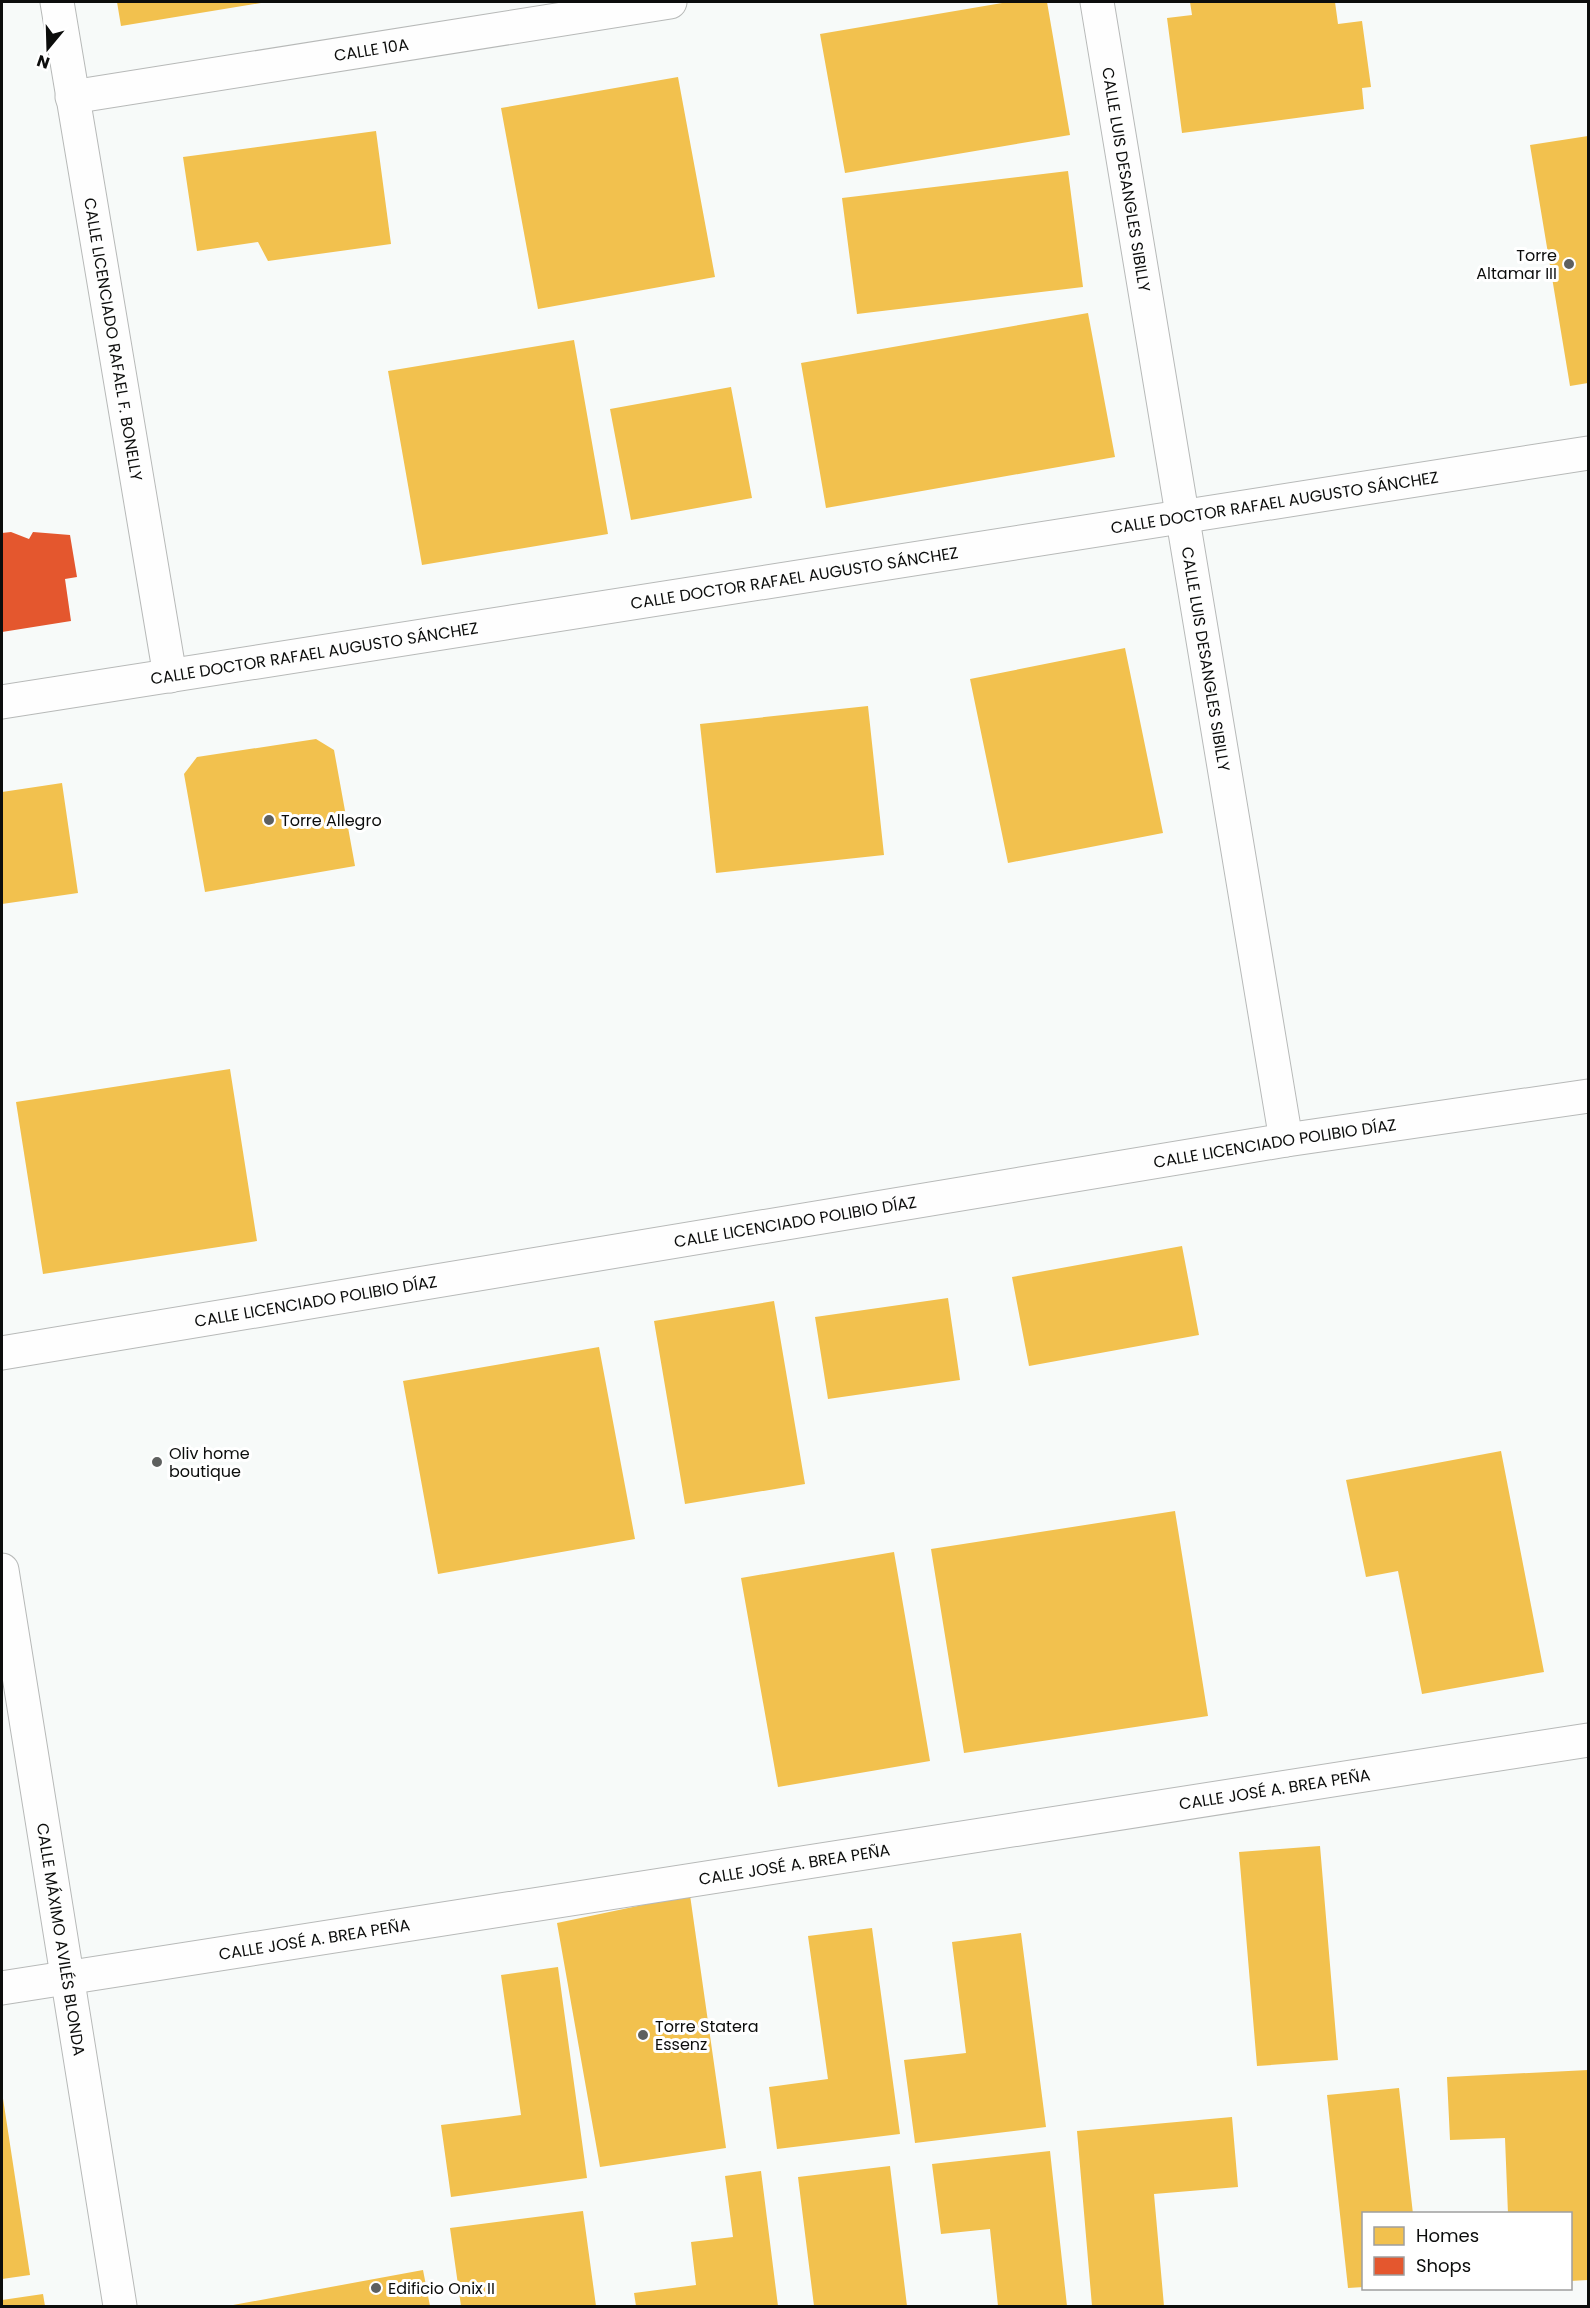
<svg xmlns="http://www.w3.org/2000/svg" width="1590" height="2308" viewBox="0 0 1590 2308" font-family="Poppins,sans-serif">
	<style>
		.homes { fill: #f2c14e }
		.shops { fill: #e4572e }
		.lines { fill: none; stroke-linecap: round; stroke-linejoin: round }
		.minor-casing { stroke: #b7b9b8; stroke-width: 35 }
		.minor { stroke: #fefefe; stroke-width: 33 }
		.poi-dot { fill: #5e605f; stroke: #fff; stroke-width: 2 }
		.labels { text-anchor: middle; stroke-width: 6; stroke-linejoin: round; paint-order: stroke }
		.street-label { font-size: 16px; fill: #0c0d0c; stroke: #fff }
		.poi-label { font-size: 16px; fill: #0c0d0c; stroke: #fff; text-anchor: start }
	</style>
	<rect width="100%" height="100%" fill="#f7faf9"/>
	<!-- homes -->
	<path class="homes" d="M 117,2 L 261,2 L 261,3 L 121,26 Z
		M 1008,2 L 1047,2 L 1070,135 L 845,173 L 820,34 Z
		M 1190,2 L 1335,2 L 1338,24 L 1362,21 L 1371,87 L 1362,88 L 1364,109 L 1182,133 L 1167,18 L 1192,15 Z
		M 678,77 L 715,277 L 538,309 L 501,108 Z
		M 376,131 L 391,244 L 268,261 L 258,242 L 197,251 L 183,157 Z
		M 1588,136 L 1588,383 L 1570,386 L 1530,145 Z
		M 1068,171 L 1083,287 L 857,314 L 842,198 Z
		M 1088,313 L 1115,457 L 826,508 L 801,363 Z
		M 574,340 L 608,534 L 422,565 L 388,371 Z
		M 731,387 L 752,498 L 631,520 L 610,409 Z
		M 1125,648 L 1163,833 L 1008,863 L 970,679 Z
		M 868,706 L 884,855 L 716,873 L 700,724 Z
		M 316,739 L 334,750 L 355,866 L 205,892 L 184,774 L 197,757 Z
		M 62,783 L 78,893 L 2,904 L 2,792 Z
		M 230,1069 L 257,1241 L 43,1274 L 16,1102 Z
		M 1182,1246 L 1199,1335 L 1029,1366 L 1012,1277 Z
		M 948,1298 L 960,1380 L 828,1399 L 815,1317 Z
		M 774,1301 L 805,1484 L 685,1504 L 654,1321 Z
		M 599,1347 L 635,1539 L 438,1574 L 403,1381 Z
		M 1501,1451 L 1544,1672 L 1422,1694 L 1398,1571 L 1366,1577 L 1346,1480 Z
		M 1175,1511 L 1208,1716 L 964,1753 L 931,1549 Z
		M 894,1552 L 930,1761 L 778,1787 L 741,1578 Z
		M 1320,1846 L 1338,2060 L 1257,2066 L 1239,1852 Z
		M 690,1895 L 726,2148 L 600,2167 L 557,1923 Z
		M 872,1928 L 900,2134 L 777,2149 L 769,2087 L 828,2079 L 808,1936 Z
		M 1021,1933 L 1046,2127 L 915,2143 L 904,2060 L 966,2053 L 952,1942 Z
		M 558,1967 L 587,2178 L 451,2197 L 441,2125 L 521,2115 L 501,1975 Z
		M 1588,2070 L 1588,2280 L 1570,2281 L 1570,2214 L 1508,2214 L 1505,2138 L 1450,2140 L 1447,2077 Z
		M 1399,2088 L 1413,2214 L 1364,2214 L 1364,2287 L 1348,2288 L 1327,2095 Z
		M 2,2092 L 30,2275 L 2,2279 Z
		M 1232,2117 L 1238,2187 L 1154,2194 L 1164,2306 L 1092,2306 L 1077,2131 Z
		M 1050,2151 L 1067,2306 L 998,2306 L 990,2229 L 941,2234 L 932,2164 Z
		M 890,2166 L 907,2306 L 814,2306 L 798,2177 Z
		M 761,2171 L 778,2306 L 636,2306 L 634,2293 L 696,2285 L 691,2242 L 733,2237 L 725,2176 Z
		M 583,2211 L 596,2306 L 461,2306 L 450,2228 Z
		M 423,2270 L 430,2306 L 233,2306 L 233,2305 Z
		M 43,2294 L 45,2306 L 2,2306 L 2,2300 Z"/>
	<!-- shops -->
	<path class="shops" d="M 11,532 L 29,539 L 33,532 L 70,535 L 77,577 L 65,579 L 71,621 L 2,632 L 2,533 Z"/>
	<g class="lines">
		<!-- minor casing -->
		<g class="minor-casing">
			<g id="minor">
				<path id="s1" d="M 57,2 L 170,676"/>
				<path id="s2" d="M 1097,2 L 1286,1140"/>
				<path id="s3" d="M 72,97 L 670,2"/>
				<path id="s4" d="M 2,702 L 1588,453"/>
				<path id="s5" d="M 2,1353 L 1286,1140 L 1588,1096"/>
				<path id="s6" d="M 2,1570 L 120,2306"/>
				<path id="s7" d="M 2,1988 L 1588,1740"/>
			</g>
		</g>
		<!-- minor -->
		<use href="#minor" class="minor"/>
	</g>
	<!-- markers -->
	<g class="poi-dot">
		<circle cx="1569" cy="264" r="6"/>
		<circle cx="269" cy="820" r="6"/>
		<circle cx="157" cy="1462" r="6"/>
		<circle cx="643" cy="2035" r="6"/>
		<circle cx="376" cy="2288" r="6"/>
	</g>
	<g class="labels">
		<!-- street labels -->
		<g class="street-label">
			<text dy="6" stroke="none"><textPath href="#s3" startOffset="303">CALLE 10A</textPath></text>
			<text dy="6" stroke="none"><textPath href="#s2" startOffset="180">CALLE LUIS DESANGLES SIBILLY</textPath></text>
			<text dy="6" stroke="none"><textPath href="#s1" startOffset="342">CALLE LICENCIADO RAFAEL F. BONELLY</textPath></text>
			<text dy="6" stroke="none"><textPath href="#s4" startOffset="1288">CALLE DOCTOR RAFAEL AUGUSTO SÁNCHEZ</textPath></text>
			<text dy="6" stroke="none"><textPath href="#s4" startOffset="802">CALLE DOCTOR RAFAEL AUGUSTO SÁNCHEZ</textPath></text>
			<text dy="6" stroke="none"><textPath href="#s4" startOffset="316">CALLE DOCTOR RAFAEL AUGUSTO SÁNCHEZ</textPath></text>
			<text dy="6" stroke="none"><textPath href="#s2" startOffset="666">CALLE LUIS DESANGLES SIBILLY</textPath></text>
			<text dy="6" stroke="none"><textPath href="#s5" startOffset="1290">CALLE LICENCIADO POLIBIO DÍAZ</textPath></text>
			<text dy="6" stroke="none"><textPath href="#s5" startOffset="804">CALLE LICENCIADO POLIBIO DÍAZ</textPath></text>
			<text dy="6" stroke="none"><textPath href="#s5" startOffset="318">CALLE LICENCIADO POLIBIO DÍAZ</textPath></text>
			<text dy="6" stroke="none"><textPath href="#s7" startOffset="1288">CALLE JOSÉ A. BREA PEÑA</textPath></text>
			<text dy="6" stroke="none"><textPath href="#s7" startOffset="802">CALLE JOSÉ A. BREA PEÑA</textPath></text>
			<text dy="6" stroke="none"><textPath href="#s6" startOffset="374">CALLE MÁXIMO AVILÉS BLONDA</textPath></text>
			<text dy="6" stroke="none"><textPath href="#s7" startOffset="316">CALLE JOSÉ A. BREA PEÑA</textPath></text>
		</g>
		<!-- poi labels -->
		<g class="poi-label">
			<text x="1557" y="261" text-anchor="end">Torre<tspan x="1557" dy="18">Altamar III</tspan></text>
			<text x="281" y="826">Torre Allegro</text>
			<text x="169" y="1459">Oliv home<tspan x="169" dy="18">boutique</tspan></text>
			<text x="655" y="2032">Torre Statera<tspan x="655" dy="18">Essenz</tspan></text>
			<text x="388" y="2294">Edificio Onix II</text>
		</g>
	</g>
	<!-- border -->
	<rect width="1590" height="2308" fill="none" stroke="#0c0d0c" stroke-width="6"/>
	<!-- legend -->
	<rect x="1362" y="2212" width="210" height="78" fill="#ffffff" stroke="#9e9e9e" stroke-width="1.5"/>
	<rect x="1374" y="2227" width="30" height="18" fill="#f2c14e" stroke="#9e9e9e" stroke-width="1.5"/>
	<text x="1416" y="2242" font-size="18" fill="#0c0d0c">Homes</text>
	<rect x="1374" y="2257" width="30" height="18" fill="#e4572e" stroke="#9e9e9e" stroke-width="1.5"/>
	<text x="1416" y="2272" font-size="18" fill="#0c0d0c">Shops</text>
	<!-- north arrow -->
	<g transform="translate(48 48) rotate(199)" stroke="#ffffff" stroke-width="4.5" paint-order="stroke">
	<path d="M0-4.5L10 22L0 15L-10 22Z" fill="#0c0d0c"/>
	<text y="-9" font-size="16" font-weight="bold" text-anchor="middle" fill="#0c0d0c">N</text>
	</g>
</svg>
